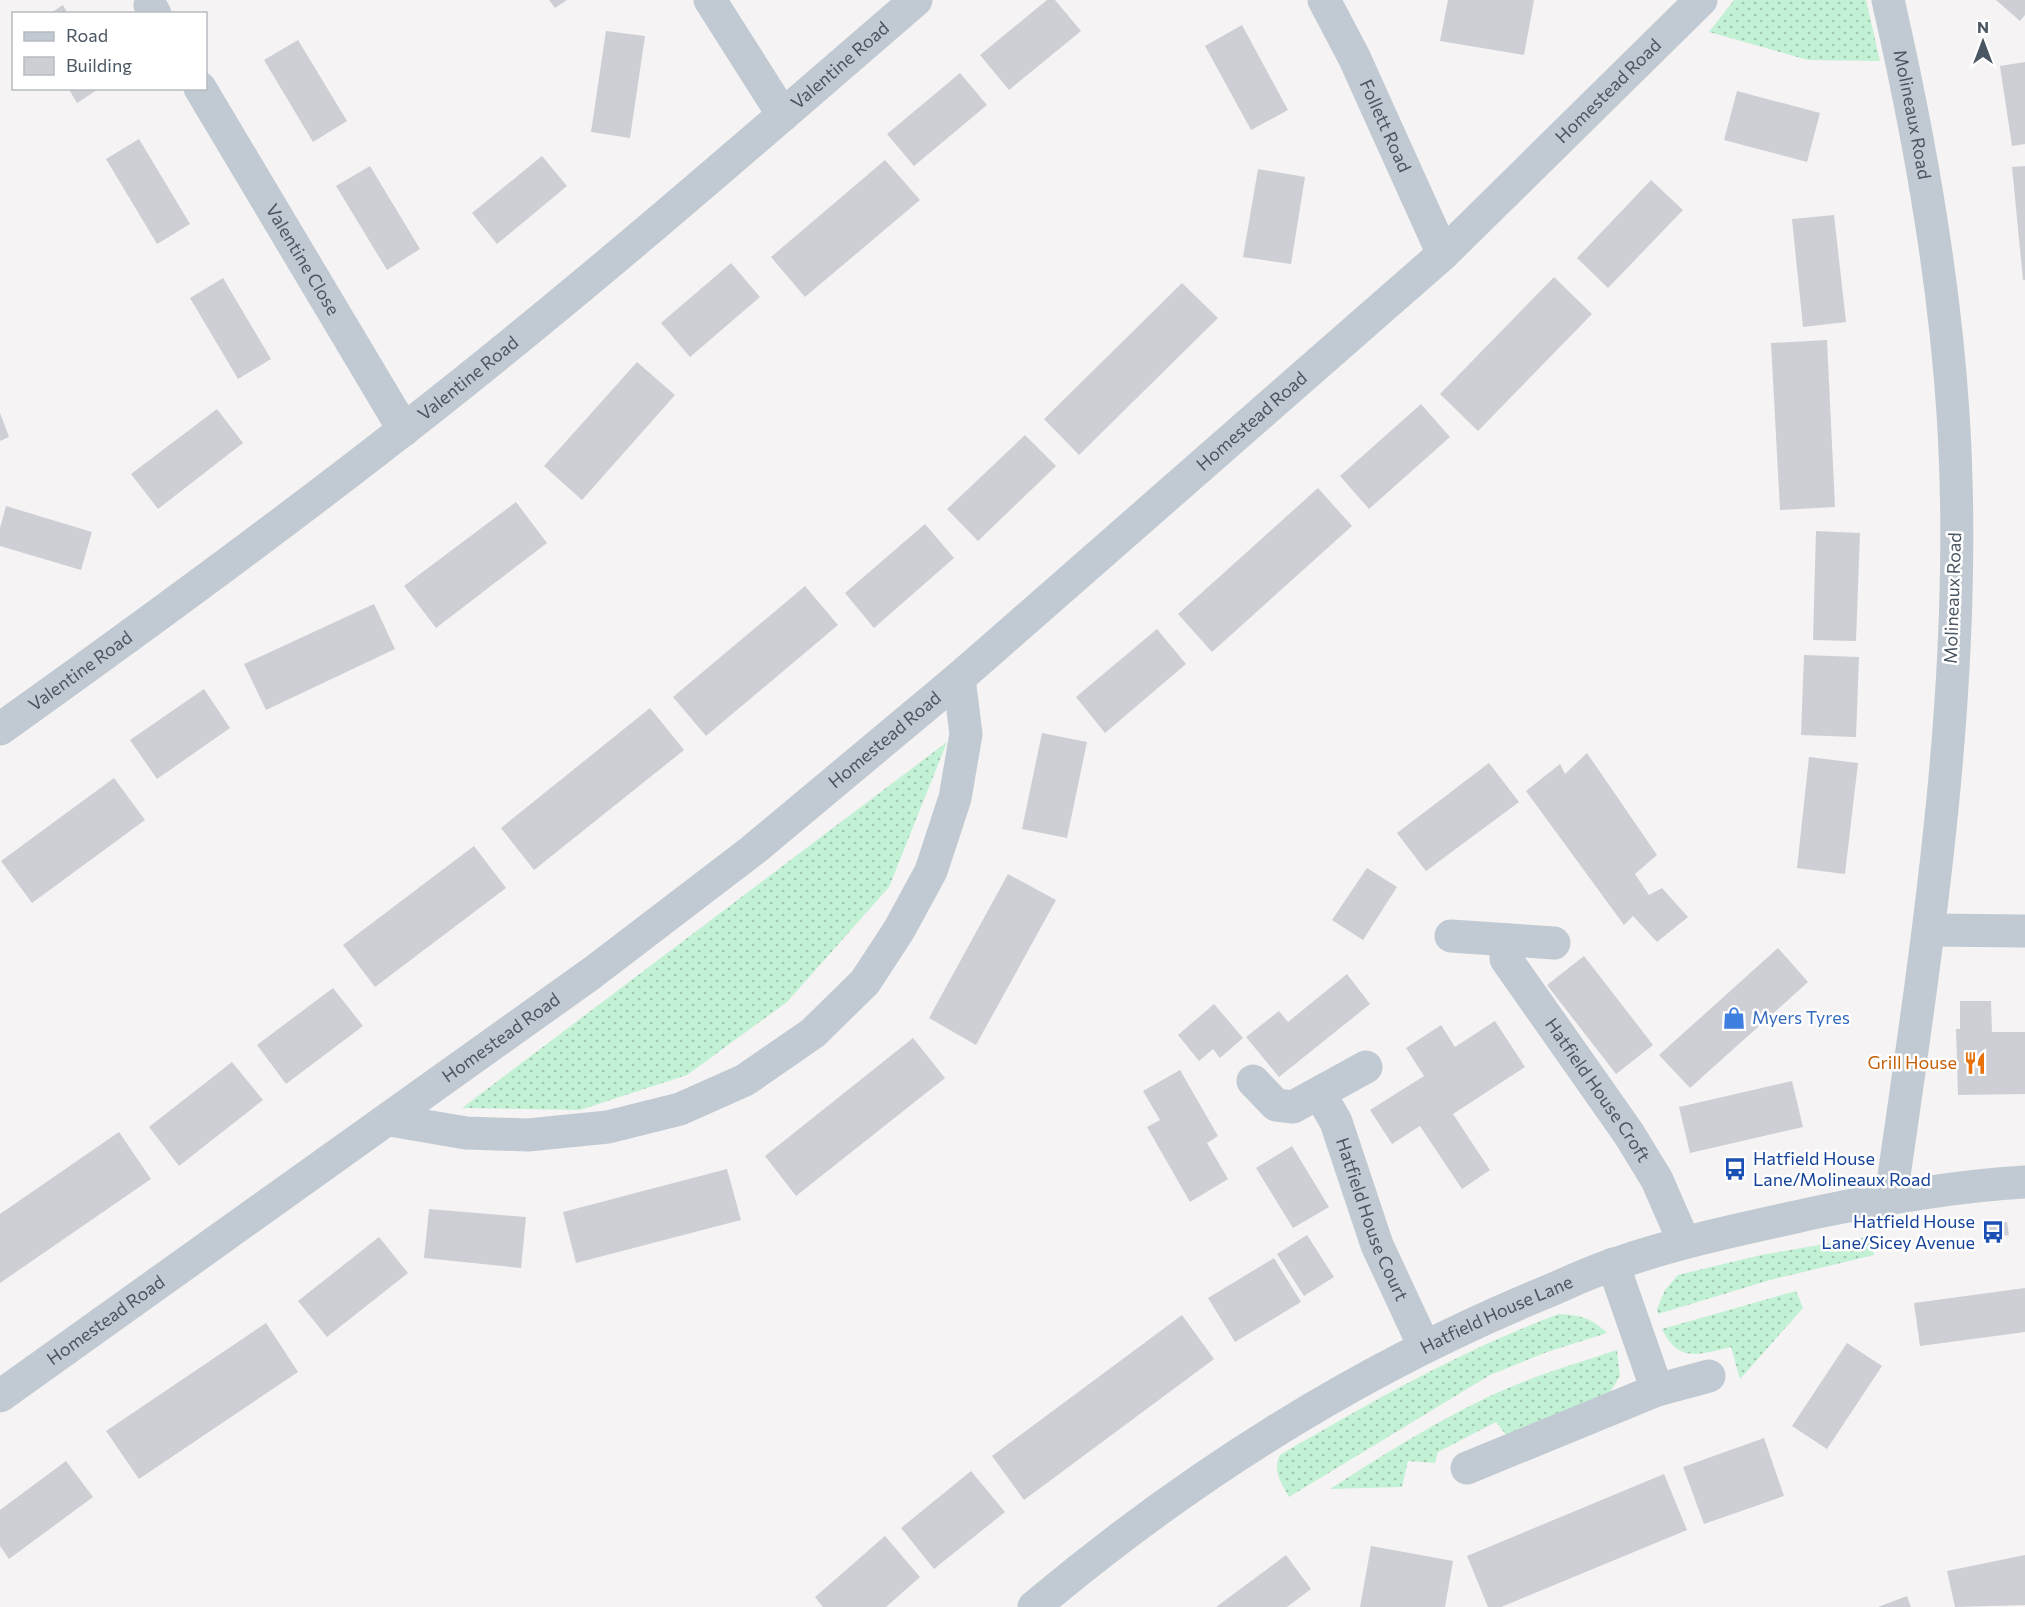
<svg xmlns="http://www.w3.org/2000/svg" width="2025" height="1607" viewBox="0 0 2025 1607" font-family="Commissioner,sans-serif">
	<style>
		.grass { fill: url(#grass-dots) }
		.building { fill: #cdcfd5 }
		.lines { fill: none; stroke-linecap: round; stroke-linejoin: round }
		.minor { stroke: #c1cad2; stroke-width: 33 }
		.labels { text-anchor: middle; stroke-width: 5; stroke-linejoin: round; paint-order: stroke }
		.street-label { font-size: 18px; fill: #4a5661; stroke: #fff }
		.shop-label { font-size: 18px; fill: #366cbe; stroke: #fff; text-anchor: start }
		.food-label { font-size: 18px; fill: #c56008; stroke: #fff; text-anchor: end }
		.transit-label { font-size: 18px; fill: #164399; stroke: #fff; text-anchor: start }
	</style>
	<defs>
		<pattern id="grass-dots" width="8" height="8" patternUnits="userSpaceOnUse" patternTransform="scale(1.5)"><rect width="8" height="8" fill="#c3f1d5"/><path d="M2 2h.1M6 6h.1" fill="none" stroke="#a0c6b0" stroke-width="1.8" stroke-linecap="round"/></pattern>
	</defs>
	<rect width="100%" height="100%" fill="#f5f3f3"/>
	<!-- grass -->
	<path class="grass" d="M 1734,0 L 1866,0 L 1880,61 L 1808,60 L 1709,32 Z
		M 947,742 L 889,887 L 787,1002 L 687,1075 L 580,1110 L 462,1108 Z
		M 1866,1237 L 1871,1238 L 1874,1255 L 1770,1280 L 1658,1314 L 1657,1309 L 1665,1290 L 1678,1275 L 1761,1255 Z
		M 1796,1291 L 1803,1308 L 1740,1379 L 1731,1347 C 1699,1354 1679,1364 1662,1329 Z
		M 1559,1314 C 1580,1315 1592,1318 1607,1333 L 1547,1352 L 1490,1375 L 1289,1497 C 1281,1482 1272,1471 1280,1455 C 1373,1401 1458,1352 1559,1314 Z
		M 1617,1350 L 1620,1376 L 1607,1397 L 1507,1436 L 1496,1422 L 1438,1452 L 1435,1463 L 1408,1461 L 1402,1487 L 1330,1489 C 1380,1457 1430,1425 1484,1399 C 1526,1378 1572,1365 1617,1350 Z"/>
	<!-- building -->
	<path class="building" d="M 549,0 L 567,0 L 555,8 Z
		M 1047,0 L 1055,0 L 1081,31 L 1009,90 L 980,55 Z
		M 1448,0 L 1534,0 L 1524,55 L 1440,41 Z
		M 1996,0 L 2025,0 L 2025,15 L 2020,21 Z
		M 63,5 L 68,14 L 49,14 Z
		M 1242,25 L 1288,110 L 1251,130 L 1205,46 Z
		M 606,31 L 645,36 L 630,138 L 591,132 Z
		M 298,40 L 347,121 L 313,142 L 264,60 Z
		M 2025,62 L 2025,144 L 2012,146 L 2000,66 Z
		M 960,73 L 987,105 L 914,166 L 887,134 Z
		M 68,88 L 100,88 L 77,103 Z
		M 1737,91 L 1820,113 L 1807,162 L 1724,140 Z
		M 139,139 L 190,224 L 157,244 L 106,159 Z
		M 542,156 L 567,186 L 497,244 L 472,213 Z
		M 885,160 L 920,200 L 805,297 L 771,257 Z
		M 370,166 L 420,249 L 387,270 L 336,186 Z
		M 2025,166 L 2025,280 L 2023,280 L 2012,167 Z
		M 1258,169 L 1305,177 L 1291,264 L 1243,257 Z
		M 1651,180 L 1683,210 L 1608,288 L 1577,258 Z
		M 1834,215 L 1846,322 L 1803,327 L 1792,219 Z
		M 731,263 L 760,297 L 690,357 L 661,323 Z
		M 1554,277 L 1592,314 L 1478,431 L 1440,394 Z
		M 223,278 L 271,359 L 238,379 L 190,298 Z
		M 1182,283 L 1218,318 L 1079,455 L 1044,419 Z
		M 1827,340 L 1835,507 L 1780,510 L 1771,343 Z
		M 637,362 L 675,395 L 582,500 L 544,466 Z
		M 1421,404 L 1450,437 L 1369,509 L 1340,476 Z
		M 217,409 L 243,443 L 158,509 L 131,474 Z
		M 0,413 L 9,437 L 0,441 Z
		M 1025,435 L 1056,466 L 978,541 L 947,509 Z
		M 1318,488 L 1352,526 L 1212,652 L 1178,614 Z
		M 516,502 L 547,543 L 436,628 L 404,586 Z
		M 6,506 L 92,532 L 81,570 L 0,546 L 0,528 Z
		M 925,524 L 954,558 L 874,628 L 845,593 Z
		M 1816,531 L 1860,533 L 1856,641 L 1813,640 Z
		M 805,586 L 838,625 L 706,736 L 673,697 Z
		M 374,604 L 395,649 L 266,710 L 244,664 Z
		M 1157,629 L 1186,664 L 1105,733 L 1076,697 Z
		M 1804,655 L 1859,657 L 1856,737 L 1801,735 Z
		M 204,689 L 230,728 L 157,779 L 130,740 Z
		M 650,708 L 684,750 L 534,870 L 501,828 Z
		M 1042,733 L 1087,742 L 1067,838 L 1022,829 Z
		M 1587,753 L 1657,855 L 1635,874 L 1649,895 L 1662,888 L 1688,917 L 1657,942 L 1633,916 L 1624,925 L 1526,791 L 1560,764 L 1565,774 Z
		M 1809,757 L 1858,763 L 1845,874 L 1797,868 Z
		M 1489,763 L 1519,802 L 1426,871 L 1397,833 Z
		M 114,778 L 145,820 L 32,903 L 1,861 Z
		M 474,846 L 506,888 L 375,987 L 343,945 Z
		M 1367,868 L 1397,887 L 1363,940 L 1332,920 Z
		M 1008,874 L 1056,900 L 976,1045 L 929,1018 Z
		M 1778,948 L 1808,982 L 1690,1088 L 1659,1055 Z
		M 1584,956 L 1653,1045 L 1616,1074 L 1547,985 Z
		M 1347,974 L 1370,1004 L 1279,1077 L 1246,1037 L 1279,1011 L 1288,1022 Z
		M 333,988 L 363,1026 L 286,1084 L 257,1045 Z
		M 1960,1001 L 1991,1001 L 1992,1032 L 2025,1032 L 2025,1094 L 1958,1095 L 1956,1029 L 1960,1029 Z
		M 1214,1004 L 1243,1038 L 1220,1058 L 1213,1049 L 1199,1061 L 1178,1035 Z
		M 1495,1021 L 1525,1067 L 1453,1114 L 1490,1170 L 1462,1189 L 1420,1126 L 1392,1144 L 1370,1110 L 1424,1076 L 1406,1048 L 1441,1025 L 1455,1047 Z
		M 913,1038 L 945,1078 L 796,1196 L 765,1156 Z
		M 232,1062 L 263,1100 L 179,1166 L 149,1127 Z
		M 1180,1070 L 1218,1136 L 1207,1143 L 1228,1179 L 1190,1202 L 1147,1127 L 1160,1120 L 1143,1091 Z
		M 1792,1081 L 1803,1127 L 1690,1153 L 1679,1107 Z
		M 119,1132 L 151,1179 L 0,1283 L 0,1214 Z
		M 1292,1146 L 1329,1207 L 1293,1228 L 1256,1168 Z
		M 727,1169 L 741,1220 L 576,1263 L 563,1212 Z
		M 429,1209 L 526,1217 L 521,1268 L 424,1258 Z
		M 2007,1222 L 2009,1235 L 1984,1238 L 1982,1225 Z
		M 1307,1235 L 1334,1277 L 1304,1296 L 1277,1254 Z
		M 379,1237 L 408,1273 L 327,1337 L 298,1301 Z
		M 1274,1258 L 1301,1302 L 1235,1342 L 1208,1298 Z
		M 2025,1288 L 2025,1332 L 1920,1346 L 1914,1303 Z
		M 1182,1315 L 1214,1359 L 1024,1500 L 992,1456 Z
		M 266,1323 L 298,1372 L 139,1479 L 106,1431 Z
		M 1847,1343 L 1882,1366 L 1827,1449 L 1792,1426 Z
		M 1764,1438 L 1784,1496 L 1704,1524 L 1683,1467 Z
		M 66,1461 L 93,1497 L 9,1559 L 0,1546 L 0,1510 Z
		M 971,1471 L 1005,1512 L 934,1569 L 901,1528 Z
		M 1664,1474 L 1687,1530 L 1501,1607 L 1488,1607 L 1467,1556 Z
		M 885,1536 L 920,1577 L 886,1607 L 823,1607 L 815,1597 Z
		M 1371,1546 L 1453,1561 L 1445,1607 L 1360,1607 Z
		M 1286,1555 L 1311,1589 L 1287,1607 L 1216,1607 Z
		M 2025,1555 L 2025,1605 L 1955,1607 L 1947,1571 Z
		M 1907,1596 L 1911,1607 L 1878,1607 Z"/>
	<g class="lines">
		<!-- minor -->
		<g class="minor">
			<path d="M 710,0 L 783,115"/>
			<path id="s1" d="M 1324,0 L 1354,57 L 1443,254"/>
			<path id="s2" d="M 1888,0 C 1919,135 1944,274 1953,413 C 1970,674 1928,939 1891,1197"/>
			<path d="M 150,5 L 155,14"/>
			<path id="s3" d="M 200,88 L 404,430"/>
			<path id="s4" d="M 0,729 C 136,632 270,534 402,431 C 578,294 747,146 916,0"/>
			<path d="M 1929,930 L 2025,931"/>
			<path d="M 1451,936 L 1554,943"/>
			<path id="s5" d="M 1506,942 L 1506,959 L 1629,1134 L 1657,1180 L 1684,1242"/>
			<path d="M 1253,1081 L 1276,1105 L 1293,1107 L 1366,1067"/>
			<path id="s6" d="M 1320,1094 L 1336,1122 L 1377,1245 L 1424,1346"/>
			<path d="M 390,1120 L 466,1133 L 528,1135 L 608,1127 L 680,1109 L 745,1080 L 813,1033 L 865,982 L 899,930 L 931,871 L 955,798 L 966,734 L 959,678"/>
			<path d="M 1613,1264 L 1657,1390"/>
			<path id="s7" d="M 0,1396 L 592,973 L 753,850 L 959,678 L 1443,254 L 1701,0"/>
			<path d="M 1467,1468 L 1657,1390 L 1709,1376"/>
			<path id="s8" d="M 1034,1607 C 1185,1480 1356,1371 1539,1295 C 1564,1285 1589,1272 1615,1264 C 1681,1241 1750,1227 1818,1212 C 1886,1198 1955,1186 2025,1182"/>
		</g>
	</g>
	<!-- icons -->
	<defs>
		<g id="shop-bare" transform="scale(1.8)"><path d="M-5-2.5h2.3a2.7 3.5 0 0 1 5.4 0H5L5.5 6h-11ZM-1.5-2.5h3a1.5 2.3 0 0 0-3 0Z" fill="#3f7fe0" stroke="#fff" stroke-width="2.5" paint-order="stroke"/></g>
		<g id="restaurant-bare" transform="scale(1.8)"><path d="M-5-6h1v4h1v-4h1v4h1v-4h1v5L-1.5 .5V6h-2V.5L-5-1ZM5-6V6H3V1.5H1.5Q1.5-4 5-6Z" fill="#e8710a" stroke="#fff" stroke-width="2.5" paint-order="stroke"/></g>
		<g id="bus-bare" transform="scale(1.8)"><path d="M-5-6H5V4H4V6H2V4H-2V6H-4V4H-5ZM-3.5-4V0h7V-4ZM-3.5 1.2v1.5H-2V1.2ZM2 1.2v1.5H3.5V1.2Z" fill="#1a4fb4" stroke="#fff" stroke-width="2.5" paint-order="stroke"/></g>
	</defs>
	<g fill-rule="evenodd">
		<use href="#shop-bare" x="1734" y="1018"/>
		<use href="#restaurant-bare" x="1975" y="1063"/>
		<use href="#bus-bare" x="1735" y="1169"/>
		<use href="#bus-bare" x="1993" y="1232"/>
	</g>
	<g class="labels">
		<!-- street labels -->
		<g class="street-label">
			<text dy="6" stroke="none"><textPath href="#s4" startOffset="1071">Valentine Road</textPath></text>
			<text dy="6" stroke="none"><textPath href="#s7" startOffset="2074">Homestead Road</textPath></text>
			<text dy="6" stroke="none"><textPath href="#s2" startOffset="117">Molineaux Road</textPath></text>
			<text dy="6" stroke="none"><textPath href="#s1" startOffset="140">Follett Road</textPath></text>
			<text dy="6" stroke="none"><textPath href="#s3" startOffset="200">Valentine Close</textPath></text>
			<text dy="6" stroke="none"><textPath href="#s4" startOffset="585">Valentine Road</textPath></text>
			<text dy="6" stroke="none"><textPath href="#s7" startOffset="1588">Homestead Road</textPath></text>
			<text transform="translate(1953 598) rotate(-88)" y="6">Molineaux Road</text>
			<text dy="6" stroke="none"><textPath href="#s4" startOffset="99">Valentine Road</textPath></text>
			<text dy="6" stroke="none"><textPath href="#s7" startOffset="1102">Homestead Road</textPath></text>
			<text dy="6" stroke="none"><textPath href="#s7" startOffset="616">Homestead Road</textPath></text>
			<text dy="6" stroke="none"><textPath href="#s5" startOffset="177">Hatfield House Croft</textPath></text>
			<text dy="6" stroke="none"><textPath href="#s6" startOffset="136">Hatfield House Court</textPath></text>
			<text dy="6" stroke="none"><textPath href="#s8" startOffset="549">Hatfield House Lane</textPath></text>
			<text dy="6" stroke="none"><textPath href="#s7" startOffset="130">Homestead Road</textPath></text>
		</g>
		<!-- shop labels -->
		<g class="shop-label">
			<text x="1752" y="1024">Myers Tyres</text>
		</g>
		<!-- food labels -->
		<g class="food-label">
			<text x="1957" y="1069">Grill House</text>
		</g>
		<!-- transit labels -->
		<g class="transit-label">
			<text x="1753" y="1165">Hatfield House<tspan x="1753" dy="21">Lane/Molineaux Road</tspan></text>
			<text x="1975" y="1228" text-anchor="end">Hatfield House<tspan x="1975" dy="21">Lane/Sicey Avenue</tspan></text>
		</g>
	</g>
	<!-- legend -->
	<rect x="12" y="12" width="195" height="78" fill="#ffffff" stroke="#b7bbc0" stroke-width="1.5"/>
	<rect x="24" y="32" width="30" height="9" fill="#c1cad2" stroke="#b7bbc0" stroke-width="1.5"/>
	<text x="66" y="42" font-size="18" fill="#4a5661">Road</text>
	<rect x="24" y="57" width="30" height="18" fill="#cdcfd5" stroke="#b7bbc0" stroke-width="1.5"/>
	<text x="66" y="72" font-size="18" fill="#4a5661">Building</text>
	<!-- north arrow -->
	<g transform="translate(1983 42)" stroke="#ffffff" stroke-width="4.5" paint-order="stroke">
	<path d="M0-4.5L10 22L0 15L-10 22Z" fill="#4a5661"/>
	<text y="-9" font-size="16" font-weight="bold" text-anchor="middle" fill="#4a5661">N</text>
	</g>
</svg>
